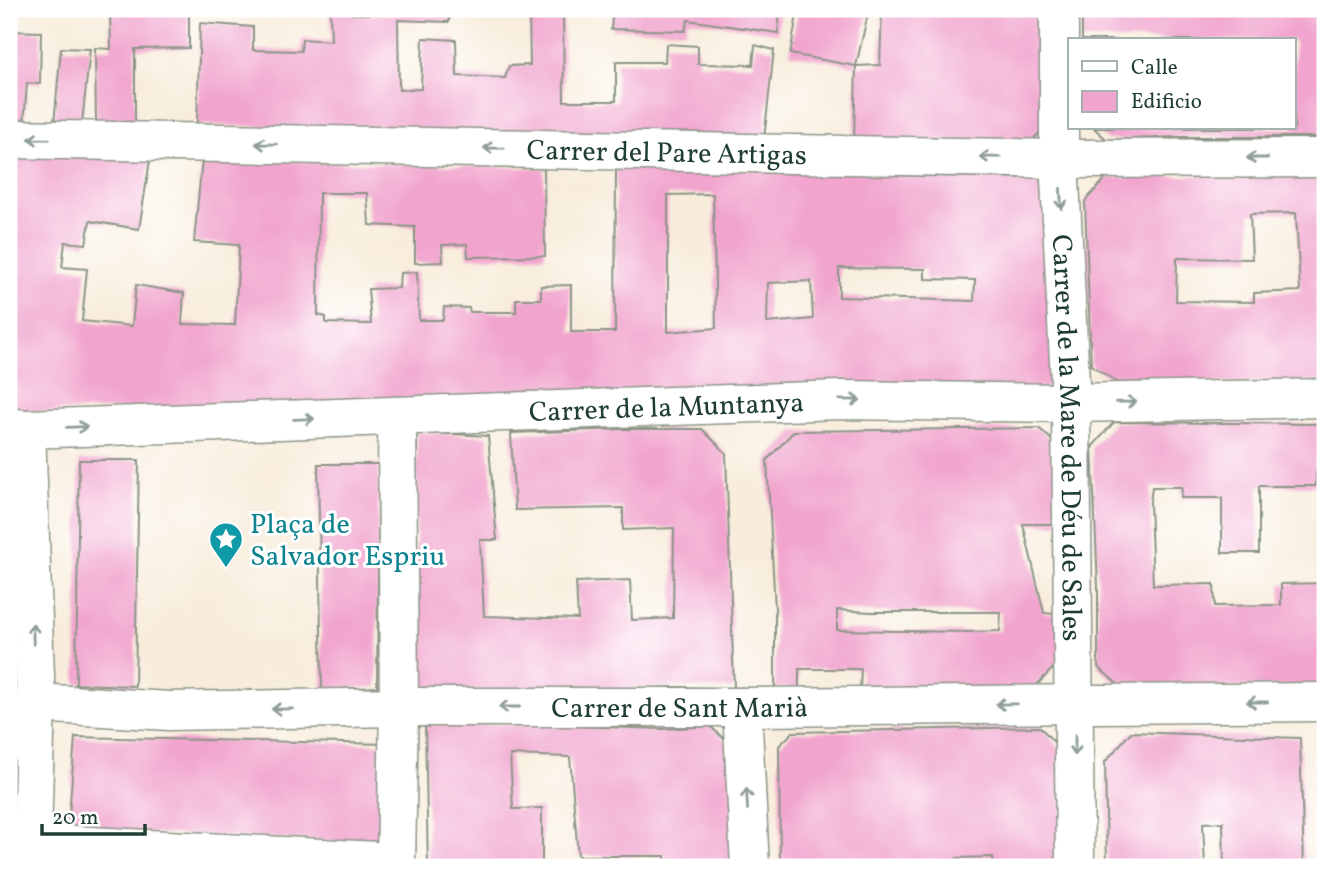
<svg xmlns="http://www.w3.org/2000/svg" width="1334" height="876" viewBox="0 0 1334 876" font-family="Vollkorn,serif">
	<style>
		.building { fill: #f1a5ce; fill-rule: evenodd }
		.lines { fill: none; stroke-linecap: round; stroke-linejoin: round }
		.minor-casing { stroke: #8c9588; stroke-width: 41 }
		.minor { stroke: #fff; stroke-width: 38 }
		.oneway { stroke: #8f9e9a }
		.labels { text-anchor: middle; stroke-width: 6; stroke-linejoin: round; paint-order: stroke }
		.street-label { font-size: 28px; fill: #1f3d34; stroke: #fff }
		.culture-label { font-size: 28px; fill: #0d838f; stroke: #fff; text-anchor: start }
	</style>
	<rect width="100%" height="100%" fill="#fff"/>
	<filter id="ink" filterUnits="userSpaceOnUse"><feTurbulence type="fractalNoise" baseFrequency=".0143" numOctaves="2"/><feDisplacementMap in="SourceGraphic" scale="14" xChannelSelector="R" yChannelSelector="G"/><feConvolveMatrix kernelMatrix="1 2 1 2 8 2 1 2 1" color-interpolation-filters="sRGB"/></filter>
	<filter id="wash" filterUnits="userSpaceOnUse"><feTurbulence type="fractalNoise" baseFrequency=".00686" numOctaves="4" result="noise"/><feDisplacementMap in="SourceGraphic" scale="28" xChannelSelector="R" yChannelSelector="G"/><feGaussianBlur stdDeviation="1.57" result="paint"/><feColorMatrix in="noise" values="0 0 0 0 0 0 0 0 0 0 0 0 0 0 0 0 0 1.4 0 .05"/><feComposite in="paint" operator="in"/></filter>
	<g filter="url(#wash)">
		<rect width="100%" height="100%" fill="#f8eddc"/>
		<g id="blocks">
			<!-- building -->
			<path class="building" d="M 110,9 L 189,9 L 189,48 L 135,49 L 135,122 L 96,124 L 95,48 L 111,49 Z
				M 330,9 L 352,9 L 352,14 L 397,14 L 398,9 L 450,9 L 449,22 L 398,20 L 399,90 L 421,89 L 423,38 L 456,40 L 457,76 L 505,78 L 509,66 L 530,65 L 529,9 L 563,9 L 564,101 L 616,101 L 616,62 L 665,62 L 666,44 L 698,46 L 698,64 L 753,65 L 755,45 L 774,50 L 764,139 L 197,125 L 200,23 L 253,27 L 253,50 L 301,51 L 302,39 L 331,41 Z
				M 613,9 L 780,9 L 778,33 L 688,20 L 685,31 L 611,29 Z
				M 798,9 L 869,9 L 856,66 L 880,65 L 882,9 L 1050,9 L 1050,121 L 1031,142 L 854,140 L 856,66 L 790,54 Z
				M 1082,9 L 1325,9 L 1325,137 L 1177,137 L 1107,140 L 1094,128 L 1294,128 L 1294,40 L 1082,40 Z
				M 9,31 L 41,32 L 40,84 L 27,83 L 24,124 L 9,124 Z
				M 61,48 L 90,49 L 82,123 L 54,124 Z
				M 9,152 L 150,160 L 139,229 L 90,221 L 86,244 L 65,242 L 62,267 L 87,269 L 82,321 L 132,326 L 136,285 L 184,293 L 182,324 L 235,325 L 239,245 L 194,242 L 202,159 L 544,168 L 545,256 L 468,257 L 467,244 L 442,245 L 443,262 L 415,263 L 415,227 L 369,225 L 367,193 L 319,193 L 318,315 L 326,317 L 326,323 L 371,324 L 368,289 L 399,288 L 400,273 L 417,272 L 419,320 L 443,320 L 444,307 L 469,308 L 470,312 L 516,312 L 516,299 L 541,299 L 541,286 L 571,285 L 571,332 L 615,332 L 616,168 L 1039,173 L 1051,185 L 1060,370 L 1047,388 L 25,412 L 9,410 ZM 713,194 L 716,328 L 668,332 L 668,195 ZM 839,268 L 925,269 L 925,279 L 975,280 L 974,301 L 839,297 ZM 811,281 L 813,319 L 767,323 L 768,283 Z
				M 1249,174 L 1325,176 L 1325,381 L 1121,385 L 1091,365 L 1085,201 L 1106,178 ZM 1296,213 L 1300,291 L 1254,293 L 1254,302 L 1176,301 L 1177,258 L 1252,259 L 1250,214 Z
				M 1114,422 L 1325,424 L 1325,473 L 1316,473 L 1316,486 L 1259,486 L 1259,553 L 1222,553 L 1222,498 L 1181,498 L 1182,487 L 1152,487 L 1150,502 L 1153,585 L 1214,584 L 1215,606 L 1281,605 L 1281,584 L 1325,583 L 1325,686 L 1123,689 L 1098,667 L 1098,587 L 1092,447 Z
				M 1039,428 L 1056,444 L 1058,524 L 1023,524 L 1044,613 L 1065,615 L 1062,659 L 1032,690 L 860,690 L 861,669 L 799,669 L 799,688 L 775,688 L 775,609 L 767,460 L 794,431 ZM 837,610 L 871,612 L 1001,612 L 1000,631 L 967,632 L 837,630 Z
				M 624,429 L 702,429 L 726,453 L 734,689 L 676,687 L 581,691 L 415,690 L 417,432 L 488,436 L 497,540 L 480,540 L 484,616 L 578,619 L 576,582 L 630,580 L 632,620 L 673,618 L 674,528 L 623,530 L 623,508 L 515,510 L 511,433 Z
				M 79,460 L 139,460 L 135,686 L 76,684 Z
				M 318,464 L 379,464 L 377,687 L 322,690 Z
				M 509,724 L 663,729 L 710,726 L 734,748 L 741,867 L 666,867 L 665,856 L 578,856 L 570,757 L 510,755 L 513,809 L 542,808 L 542,867 L 428,867 L 425,725 Z
				M 1040,727 L 1063,752 L 1061,867 L 994,867 L 993,857 L 957,858 L 957,867 L 780,867 L 779,746 L 793,732 Z
				M 1131,732 L 1300,738 L 1304,867 L 1224,867 L 1223,822 L 1203,823 L 1205,867 L 1107,867 L 1105,762 Z
				M 9,736 L 17,746 L 22,835 L 9,849 Z
				M 75,737 L 387,744 L 387,844 L 68,829 Z"/>
		</g>
	</g>
	<g filter="url(#ink)">
		<use href="#blocks" fill-opacity="0" stroke="#8c9588" stroke-width="2"/>
		<g class="lines">
			<!-- minor casing -->
			<g class="minor-casing">
				<g id="minor">
					<path id="s1" d="M 1059,9 L 1059,159 L 1071,403 L 1075,867"/>
					<path id="s2" d="M 9,139 L 1059,159 L 1325,158"/>
					<path id="s3" d="M 9,427 L 26,429 L 840,400 L 1071,403 L 1325,398"/>
					<path d="M 26,429 L 36,703 L 31,867"/>
					<path id="s4" d="M 36,703 L 169,711 L 399,707 L 742,707 L 1325,702"/>
					<path d="M 742,707 L 750,867"/>
					<path d="M 9,866 L 33,843 L 396,862 L 399,707 L 397,416"/>
				</g>
			</g>
			<!-- minor -->
			<use href="#minor" class="minor"/>
		</g>
		<!-- one-way arrows -->
		<defs><path id="oneway-shaft" d="M-6 0H5M1.5-3L5.5 0L1.5 3" fill="none" stroke-width="1.6" stroke-linecap="round" stroke-linejoin="round" transform="scale(1.75)"/></defs>
		<g class="oneway">
			<use href="#oneway-shaft" transform="translate(39 139) rotate(-179)"/>
			<use href="#oneway-shaft" transform="translate(266 144) rotate(-179)"/>
			<use href="#oneway-shaft" transform="translate(494 148) rotate(-179)"/>
			<use href="#oneway-shaft" transform="translate(990 157) rotate(-179)"/>
			<use href="#oneway-shaft" transform="translate(1257 158) rotate(180)"/>
			<use href="#oneway-shaft" transform="translate(1061 199) rotate(87)"/>
			<use href="#oneway-shaft" transform="translate(850 400) rotate(1)"/>
			<use href="#oneway-shaft" transform="translate(1126 402) rotate(-1)"/>
			<use href="#oneway-shaft" transform="translate(304 419) rotate(-2)"/>
			<use href="#oneway-shaft" transform="translate(77 427) rotate(-2)"/>
			<use href="#oneway-shaft" transform="translate(33 634) rotate(-92)"/>
			<use href="#oneway-shaft" transform="translate(1257 702) rotate(180)"/>
			<use href="#oneway-shaft" transform="translate(1006 704) rotate(179)"/>
			<use href="#oneway-shaft" transform="translate(509 707) rotate(-180)"/>
			<use href="#oneway-shaft" transform="translate(282 709) rotate(179)"/>
			<use href="#oneway-shaft" transform="translate(1075 745) rotate(90)"/>
			<use href="#oneway-shaft" transform="translate(747 799) rotate(-93)"/>
		</g>
	</g>
	<!-- icons -->
	<defs>
		<g id="sight-pin" transform="scale(1.75)"><path d="M0 17L-7.5 6A9.5 9.5 0 1 1 7.5 6Z" fill="#0f9aa8" stroke="#fff"/><path d="M0-6L1.8-2.2L6-1.7L2.9 1.2L3.7 5.4L0 3.3L-3.7 5.4L-2.9 1.2L-6-1.7L-1.8-2.2Z" fill="#fff"/></g>
	</defs>
	<g fill-rule="evenodd">
		<use href="#sight-pin" x="226" y="539"/>
	</g>
	<g class="labels">
		<!-- street labels -->
		<g class="street-label">
			<text dy="10" stroke="none"><textPath href="#s2" startOffset="658">Carrer del Pare Artigas</textPath></text>
			<text dy="10" stroke="none"><textPath href="#s3" startOffset="658">Carrer de la Muntanya</textPath></text>
			<text dy="10" stroke="none"><textPath href="#s1" startOffset="429">Carrer de la Mare de Déu de Sales</textPath></text>
			<text dy="10" stroke="none"><textPath href="#s4" startOffset="644">Carrer de Sant Marià</textPath></text>
		</g>
		<!-- culture labels -->
		<g class="culture-label">
			<text x="250" y="533">Plaça de<tspan x="250" dy="32">Salvador Espriu</tspan></text>
		</g>
	</g>
	<!-- margin -->
	<rect width="1334" height="876" fill="none" stroke="#fff" stroke-width="35"/>
	<!-- legend -->
	<rect x="1068" y="38" width="228" height="91" fill="#ffffff" stroke="#a5b1ae" stroke-width="2"/>
	<rect x="1082" y="61" width="35" height="10" fill="#ffffff" stroke="#a5b1ae" stroke-width="2"/>
	<text x="1131" y="74" font-size="21" fill="#1f3d34">Calle</text>
	<rect x="1082" y="91" width="35" height="21" fill="#f1a5ce" stroke="#a5b1ae" stroke-width="2"/>
	<text x="1131" y="108" font-size="21" fill="#1f3d34">Edificio</text>
	<!-- scale -->
	<path d="M42 824v10h103v-10" fill="none" stroke="#1f3d34" stroke-width="3.5"/>
	<text x="52" y="824" font-size="21" fill="#1f3d34" stroke="#ffffff" stroke-width="5" paint-order="stroke">20 m</text>
</svg>
